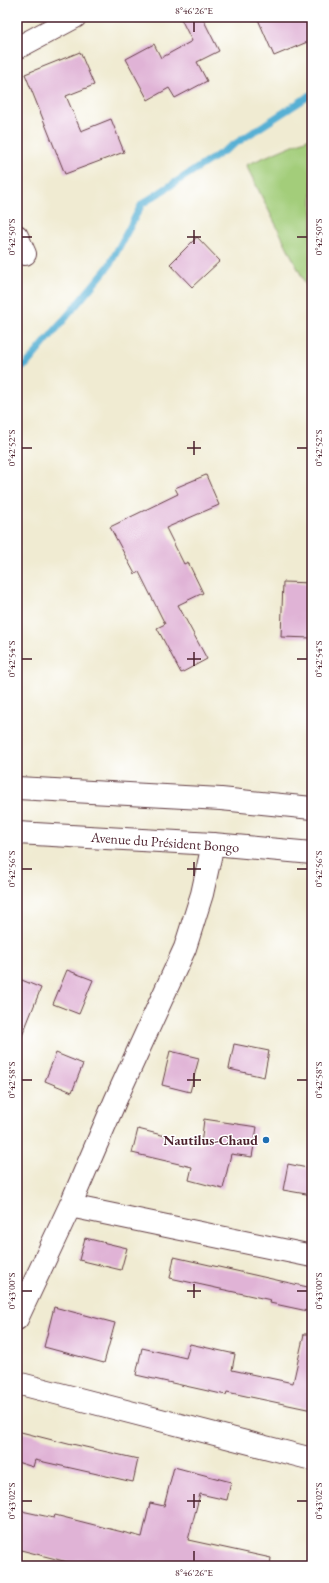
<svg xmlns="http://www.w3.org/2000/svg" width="329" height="1583" viewBox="0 0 329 1583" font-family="'EB Garamond',serif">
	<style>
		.green { fill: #a3cd7a; stroke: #767652 }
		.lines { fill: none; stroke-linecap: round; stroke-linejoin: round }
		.stream { stroke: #57b0d4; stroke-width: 7 }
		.building { fill: #e0b3d6 }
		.minor-casing { stroke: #633e44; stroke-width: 24 }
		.tertiary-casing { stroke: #633e44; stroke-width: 24 }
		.minor { stroke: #fff; stroke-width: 22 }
		.tertiary { stroke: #fff; stroke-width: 22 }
		.ticks { fill: none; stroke: #4a1f2b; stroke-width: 1.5 }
		.poi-dot { fill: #1f6fb2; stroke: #fff; stroke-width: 1.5 }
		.labels { text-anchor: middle; stroke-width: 3; stroke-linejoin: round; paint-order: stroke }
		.street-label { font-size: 14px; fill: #4a1f2b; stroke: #fff }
		.poi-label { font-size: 14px; font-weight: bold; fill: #4a1f2b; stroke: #fff; text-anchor: end }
		.neatline { fill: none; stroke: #4a1f2b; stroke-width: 1.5 }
		.ticks-label { font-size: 10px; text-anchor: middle; fill: #4a1f2b }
	</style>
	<rect width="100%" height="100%" fill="#fff"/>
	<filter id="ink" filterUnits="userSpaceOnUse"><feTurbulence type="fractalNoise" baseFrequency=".025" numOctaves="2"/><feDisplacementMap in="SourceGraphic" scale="8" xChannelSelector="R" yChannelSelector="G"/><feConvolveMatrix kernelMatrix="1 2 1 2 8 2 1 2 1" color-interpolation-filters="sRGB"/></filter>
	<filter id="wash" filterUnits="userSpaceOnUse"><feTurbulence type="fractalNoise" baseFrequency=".012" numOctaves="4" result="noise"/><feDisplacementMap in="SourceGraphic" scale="16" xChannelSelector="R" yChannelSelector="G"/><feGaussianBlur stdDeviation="0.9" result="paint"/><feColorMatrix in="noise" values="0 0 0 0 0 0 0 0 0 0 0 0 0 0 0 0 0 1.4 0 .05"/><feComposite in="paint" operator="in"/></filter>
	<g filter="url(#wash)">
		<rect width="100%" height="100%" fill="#f0ebd2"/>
		<!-- green -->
		<path class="green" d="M 312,137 L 312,297 L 246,165 Z"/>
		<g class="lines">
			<!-- stream -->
			<path class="stream" d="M 17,368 L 26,365 L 109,266 L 142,204 L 312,94"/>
		</g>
		<g id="blocks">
			<!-- building -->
			<path class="building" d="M 180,17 L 202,17 L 219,51 L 197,62 L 207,81 L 175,98 L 169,88 L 148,100 L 126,59 L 154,44 L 161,58 L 192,41 Z
				M 257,17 L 312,17 L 312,40 L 274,56 Z
				M 80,52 L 94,85 L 66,96 L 81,131 L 111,119 L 124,152 L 65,174 L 25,74 Z
				M 197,237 L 220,261 L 192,287 L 170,264 Z
				M 206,475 L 219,505 L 166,528 L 184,564 L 188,562 L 203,593 L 178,605 L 207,659 L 181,673 L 157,628 L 165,624 L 139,572 L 135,574 L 110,527 L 178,494 L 175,488 Z
				M 283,582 L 312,583 L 312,638 L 281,637 Z
				M 67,970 L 93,980 L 79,1014 L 53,1004 Z
				M 17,978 L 41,988 L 18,1046 L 17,1045 Z
				M 234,1044 L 269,1051 L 264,1077 L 229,1069 Z
				M 170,1051 L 199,1058 L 190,1092 L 162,1085 Z
				M 56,1053 L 83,1064 L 72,1092 L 45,1081 Z
				M 204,1119 L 257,1127 L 252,1157 L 231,1154 L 223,1189 L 189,1180 L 192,1167 L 132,1153 L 138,1129 L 201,1145 Z
				M 288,1164 L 312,1169 L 312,1195 L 283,1190 Z
				M 85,1238 L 127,1248 L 121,1270 L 79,1260 Z
				M 174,1257 L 312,1288 L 312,1312 L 270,1303 L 271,1300 L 170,1278 Z
				M 54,1307 L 115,1323 L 104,1363 L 44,1347 Z
				M 304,1334 L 312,1334 L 312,1410 L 227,1392 L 226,1395 L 136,1375 L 142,1348 L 186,1358 L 190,1344 L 235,1354 L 232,1370 L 293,1383 Z
				M 17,1431 L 72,1445 L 72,1444 L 138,1459 L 133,1482 L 35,1460 L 33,1467 L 17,1462 Z
				M 174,1467 L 231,1482 L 227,1500 L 200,1494 L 188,1540 L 271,1558 L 270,1566 L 83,1566 L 17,1549 L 17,1510 L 54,1518 L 55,1515 L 142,1537 L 150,1503 L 164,1506 Z"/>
		</g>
	</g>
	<g filter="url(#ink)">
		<use href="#blocks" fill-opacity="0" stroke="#633e44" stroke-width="1"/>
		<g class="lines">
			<!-- minor casing -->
			<g class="minor-casing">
				<path id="minor" d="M 17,48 L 75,17
					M 17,236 L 25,254
					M 70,1206 L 312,1256
					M 17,1319 L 70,1206 L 116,1099 L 185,948 L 202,894 L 213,844
					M 17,1383 L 312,1459"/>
			</g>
			<!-- tertiary casing -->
			<g class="tertiary-casing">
				<path id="tertiary" d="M 17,788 L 221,799 L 312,808
					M 17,833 L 213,844 L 312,853"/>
			</g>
			<!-- minor -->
			<use href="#minor" class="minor"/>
			<!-- tertiary -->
			<use href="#tertiary" class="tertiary"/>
		</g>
	</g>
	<!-- ticks -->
	<path class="ticks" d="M 194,22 L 194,32M 194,230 L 194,244M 22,237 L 32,237M 187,237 L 201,237M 297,237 L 307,237M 194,441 L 194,455M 22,448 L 32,448M 187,448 L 201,448M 297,448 L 307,448M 194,652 L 194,666M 22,659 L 32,659M 187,659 L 201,659M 297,659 L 307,659M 194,862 L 194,876M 22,869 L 32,869M 187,869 L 201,869M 297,869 L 307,869M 194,1073 L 194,1087M 22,1080 L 32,1080M 187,1080 L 201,1080M 297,1080 L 307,1080M 194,1284 L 194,1298M 22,1291 L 32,1291M 187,1291 L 201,1291M 297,1291 L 307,1291M 194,1494 L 194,1508M 22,1501 L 32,1501M 187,1501 L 201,1501M 297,1501 L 307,1501M 194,1551 L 194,1561"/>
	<!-- markers -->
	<circle class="poi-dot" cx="266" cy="1140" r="4"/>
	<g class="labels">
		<!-- street labels -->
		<g class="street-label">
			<text transform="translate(165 842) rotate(4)" y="5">Avenue du Président Bongo</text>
		</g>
		<!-- poi labels -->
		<g class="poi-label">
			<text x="258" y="1145">Nautilus-Chaud</text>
		</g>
	</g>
	<!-- margin -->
	<rect width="329" height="1583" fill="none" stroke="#fff" stroke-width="44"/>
	<rect x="22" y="22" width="285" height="1539" class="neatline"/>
	<g class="ticks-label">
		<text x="194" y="14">8°46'26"E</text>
		<text transform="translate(11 237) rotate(-90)" y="4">0°42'50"S</text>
		<text transform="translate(318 237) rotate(-90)" y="4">0°42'50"S</text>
		<text transform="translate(11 448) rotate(-90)" y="4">0°42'52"S</text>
		<text transform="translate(318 448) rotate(-90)" y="4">0°42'52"S</text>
		<text transform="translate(11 659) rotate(-90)" y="4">0°42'54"S</text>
		<text transform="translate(318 659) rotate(-90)" y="4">0°42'54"S</text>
		<text transform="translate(11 869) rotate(-90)" y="4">0°42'56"S</text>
		<text transform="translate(318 869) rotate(-90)" y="4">0°42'56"S</text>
		<text transform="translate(11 1080) rotate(-90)" y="4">0°42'58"S</text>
		<text transform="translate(318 1080) rotate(-90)" y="4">0°42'58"S</text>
		<text transform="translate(11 1291) rotate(-90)" y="4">0°43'00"S</text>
		<text transform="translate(318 1291) rotate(-90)" y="4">0°43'00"S</text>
		<text transform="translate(11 1501) rotate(-90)" y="4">0°43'02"S</text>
		<text transform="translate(318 1501) rotate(-90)" y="4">0°43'02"S</text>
		<text x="194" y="1576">8°46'26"E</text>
	</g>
</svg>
